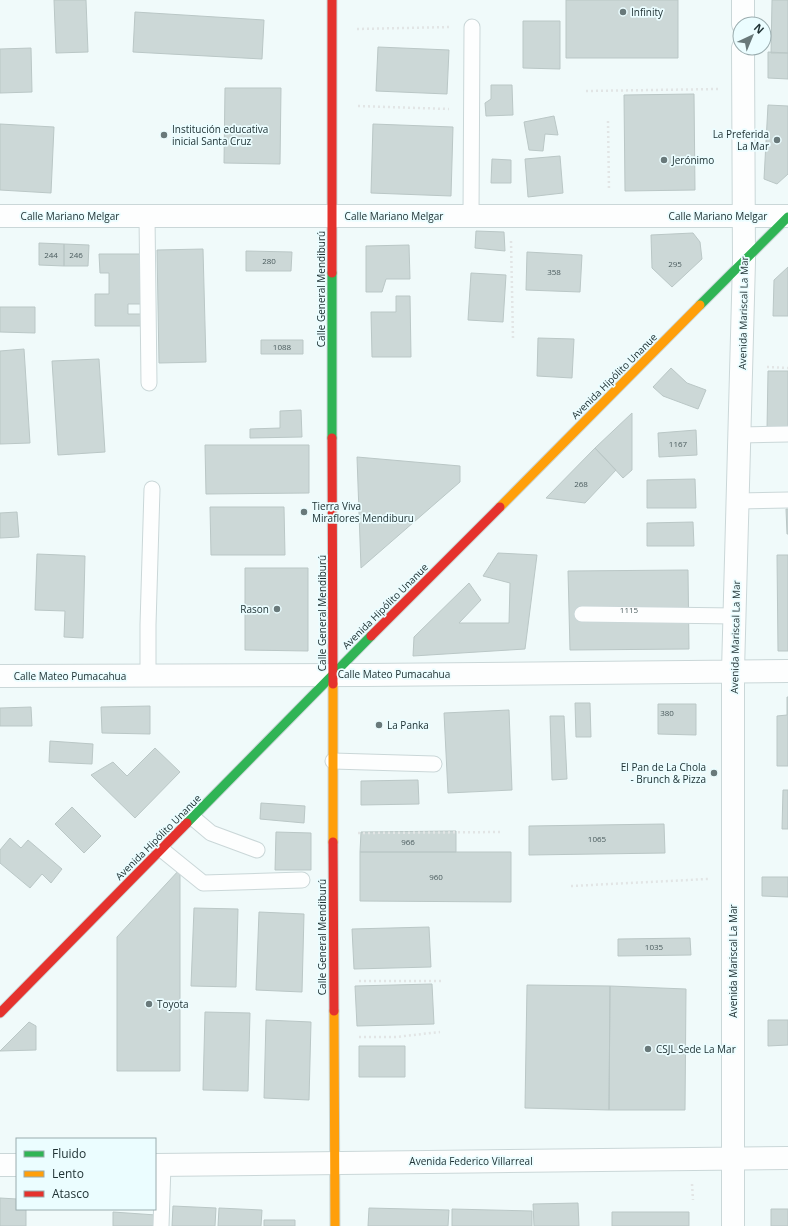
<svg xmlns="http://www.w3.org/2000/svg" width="788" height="1226" viewBox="0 0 788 1226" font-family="'Open Sans',sans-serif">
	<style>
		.building { fill: #ccd8d7; stroke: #bac7c6 }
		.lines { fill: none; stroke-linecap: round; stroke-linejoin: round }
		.lane-casing { stroke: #cad7d8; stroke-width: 17 }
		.street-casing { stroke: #cad7d8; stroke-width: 24 }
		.fast-casing { stroke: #cad7d8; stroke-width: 11 }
		.slow-casing { stroke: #cad7d8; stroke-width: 11 }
		.jam-casing { stroke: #cad7d8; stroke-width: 11 }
		.path { stroke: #e2e5e5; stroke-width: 2.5; stroke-dasharray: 2 3; stroke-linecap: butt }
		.lane { stroke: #fdfefe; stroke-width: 15 }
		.street { stroke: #fdfefe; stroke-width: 22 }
		.fast { stroke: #30b455; stroke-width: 9 }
		.slow { stroke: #ff9f0a; stroke-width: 9 }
		.jam { stroke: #e5322d; stroke-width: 9 }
		.poi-dot { fill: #69797a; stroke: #ebfdff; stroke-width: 1.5 }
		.labels { text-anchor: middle; stroke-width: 3.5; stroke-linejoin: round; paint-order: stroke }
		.number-label { font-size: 8px; fill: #4b5c5e }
		.poi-label { font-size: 10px; fill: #203335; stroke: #ebfdff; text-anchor: start }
		.street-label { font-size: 10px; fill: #203335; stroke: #ebfdff }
	</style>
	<rect width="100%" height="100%" fill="#f0fafa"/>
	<!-- building -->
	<path class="building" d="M 54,0 L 86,0 L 88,52 L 56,53 Z
		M 566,0 L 678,0 L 678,58 L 566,58 Z
		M 772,0 L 788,0 L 788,53 L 771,53 Z
		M 135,12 L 264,20 L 262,59 L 133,52 Z
		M 523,21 L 560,21 L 560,69 L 523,68 Z
		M 378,47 L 449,50 L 447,94 L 376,91 Z
		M 31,48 L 32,92 L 0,93 L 0,49 Z
		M 768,52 L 788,53 L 788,79 L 768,78 Z
		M 491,85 L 512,85 L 513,115 L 486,116 L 485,103 L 491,99 Z
		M 225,88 L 281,88 L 280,164 L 224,163 Z
		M 694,94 L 695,190 L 625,191 L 624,95 Z
		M 768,105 L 788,106 L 788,174 L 777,184 L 764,179 Z
		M 554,116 L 558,135 L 545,134 L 543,151 L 529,150 L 524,122 Z
		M 0,124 L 54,127 L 51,193 L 0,190 Z
		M 373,124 L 453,127 L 451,196 L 371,193 Z
		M 560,156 L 563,193 L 528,197 L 525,159 Z
		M 492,159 L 511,160 L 511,183 L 491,183 Z
		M 476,231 L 504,232 L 505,251 L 475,248 Z
		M 693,233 L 700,242 L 702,259 L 672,287 L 652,268 L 651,235 Z
		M 39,243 L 64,244 L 64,266 L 39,265 Z
		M 64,244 L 89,245 L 88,266 L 64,266 Z
		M 409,245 L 410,279 L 386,279 L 382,292 L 366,292 L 366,246 Z
		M 203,249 L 206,362 L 159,363 L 157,250 Z
		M 246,251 L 292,252 L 291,271 L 246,271 Z
		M 527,252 L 582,255 L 580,292 L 526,290 Z
		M 99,254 L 143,254 L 143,304 L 128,304 L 128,314 L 142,314 L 142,326 L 95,326 L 95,294 L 109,294 L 109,273 L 100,273 Z
		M 788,267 L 788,316 L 773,316 L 774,280 Z
		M 471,273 L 506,275 L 503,322 L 468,320 Z
		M 396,296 L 410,296 L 411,357 L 372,357 L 371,312 L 396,312 Z
		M 0,307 L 35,307 L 35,333 L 0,332 Z
		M 538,338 L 574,339 L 572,378 L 537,376 Z
		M 261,340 L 303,340 L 303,354 L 261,354 Z
		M 24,349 L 30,443 L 0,444 L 0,351 Z
		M 99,359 L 105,452 L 58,455 L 52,361 Z
		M 671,368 L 687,383 L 706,390 L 698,409 L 663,396 L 653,387 Z
		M 768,371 L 788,371 L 788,430 L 767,429 Z
		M 301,410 L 302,437 L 250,438 L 250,429 L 280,428 L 280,411 Z
		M 632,413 L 632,470 L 623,478 L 595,448 Z
		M 696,430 L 697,455 L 659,457 L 658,433 Z
		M 205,445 L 309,445 L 309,493 L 206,494 Z
		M 595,448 L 616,470 L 585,503 L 546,498 Z
		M 357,457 L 460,466 L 460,482 L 361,568 Z
		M 695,479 L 696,508 L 647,508 L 647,480 Z
		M 210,507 L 284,507 L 285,555 L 211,555 Z
		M 786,509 L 788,509 L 788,534 L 787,534 Z
		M 17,512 L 19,537 L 0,538 L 0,513 Z
		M 693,522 L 694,546 L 647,546 L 647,523 Z
		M 498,553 L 537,555 L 525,649 L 413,656 L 414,637 L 469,583 L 481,600 L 459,623 L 509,623 L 510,583 L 483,576 Z
		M 37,554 L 85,556 L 83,638 L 64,637 L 65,611 L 35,610 Z
		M 777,555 L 788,555 L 788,651 L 778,651 Z
		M 245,568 L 308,568 L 308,651 L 245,650 Z
		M 688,570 L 689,649 L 570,650 L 568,571 Z
		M 787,697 L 788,697 L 788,766 L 777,766 L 777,716 L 787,715 Z
		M 575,703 L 590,703 L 591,737 L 576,737 Z
		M 658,704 L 696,704 L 696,735 L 658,734 Z
		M 150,706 L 150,734 L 102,733 L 101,707 Z
		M 31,707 L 32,726 L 0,726 L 0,708 Z
		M 509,710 L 512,790 L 448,793 L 444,713 Z
		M 550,716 L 564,716 L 567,779 L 552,780 Z
		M 50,741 L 93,744 L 92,764 L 49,762 Z
		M 155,748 L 180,772 L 135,818 L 91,775 L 113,762 L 127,776 Z
		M 418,780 L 419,804 L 361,805 L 361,781 Z
		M 783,790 L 788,790 L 788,829 L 782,829 Z
		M 261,803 L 305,806 L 304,823 L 260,819 Z
		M 72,807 L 101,836 L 84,853 L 55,824 Z
		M 664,824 L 665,853 L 529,855 L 529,826 Z
		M 456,831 L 456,852 L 360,852 L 361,832 Z
		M 276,832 L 311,833 L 311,870 L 275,870 Z
		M 10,838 L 21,848 L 28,840 L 62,869 L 51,883 L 42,874 L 30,888 L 0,863 L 0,850 Z
		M 360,852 L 511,852 L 511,902 L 360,901 Z
		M 180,869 L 180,1071 L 117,1071 L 117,937 Z
		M 762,877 L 788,877 L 788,897 L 762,896 Z
		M 194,908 L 238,909 L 236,987 L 191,986 Z
		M 259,912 L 304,914 L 302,992 L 256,990 Z
		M 429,927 L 431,967 L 354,969 L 352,929 Z
		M 690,938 L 691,955 L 618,956 L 618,939 Z
		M 432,984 L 434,1024 L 357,1026 L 355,986 Z
		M 527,985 L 610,986 L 609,1110 L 525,1108 Z
		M 610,986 L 686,989 L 685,1110 L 609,1110 Z
		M 205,1012 L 250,1013 L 248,1091 L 203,1090 Z
		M 266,1020 L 311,1022 L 309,1100 L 264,1098 Z
		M 768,1020 L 788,1020 L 788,1045 L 768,1046 Z
		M 29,1022 L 36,1026 L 36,1050 L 0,1051 Z
		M 359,1046 L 405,1046 L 405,1077 L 359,1077 Z
		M 0,1198 L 17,1199 L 17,1209 L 26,1209 L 26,1226 L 0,1226 Z
		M 578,1203 L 579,1226 L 534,1226 L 533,1204 Z
		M 173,1206 L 216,1208 L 215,1226 L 172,1226 Z
		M 219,1208 L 262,1210 L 261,1226 L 218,1226 Z
		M 369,1208 L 449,1210 L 448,1226 L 368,1226 Z
		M 452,1209 L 532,1211 L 532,1226 L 452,1226 Z
		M 771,1209 L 788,1209 L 788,1226 L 771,1226 Z
		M 113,1212 L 156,1215 L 156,1226 L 113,1226 Z
		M 612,1212 L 689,1212 L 689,1226 L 612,1226 Z
		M 264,1220 L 295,1220 L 295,1226 L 264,1226 Z"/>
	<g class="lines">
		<!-- lane casing -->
		<g class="lane-casing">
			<path id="lane" d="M 147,216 L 149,383
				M 471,216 L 472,27
				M 740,435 L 788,434
				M 738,501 L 788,500
				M 582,614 L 735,616
				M 148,676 L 148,625 L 152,489
				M 333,761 L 434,764
				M 192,817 L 211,833 L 257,850
				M 161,849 L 203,883 L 302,880
				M 161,1226 L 163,1165"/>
		</g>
		<!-- street casing -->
		<g class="street-casing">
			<path id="street" d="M 743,0 L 743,24
				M 0,216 L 788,216
				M 0,676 L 365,675 L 788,671
				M 0,1165 L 17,1165
				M 155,1165 C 366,1164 577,1159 788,1158
				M 733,1226 L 733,671 L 744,261 L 743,48"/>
		</g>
		<!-- fast casing -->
		<g class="fast-casing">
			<path id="fast" d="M 332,273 L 332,438
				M 700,305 L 788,217
				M 187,823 L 371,636"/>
		</g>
		<!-- slow casing -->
		<g class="slow-casing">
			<path id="slow" d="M 500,507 L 700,305
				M 333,684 L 333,842
				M 334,1011 L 335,1226"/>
		</g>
		<!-- jam casing -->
		<g class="jam-casing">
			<path id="jam" d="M 332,0 L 332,273
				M 332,438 L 333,684
				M 371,636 L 500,507
				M 333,842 L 334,1011
				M 0,1013 L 187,823"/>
		</g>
		<!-- path -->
		<path class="path" d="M 357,29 L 450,27
			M 586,91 L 718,89
			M 358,106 L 449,109
			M 608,121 L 609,190
			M 511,241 L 513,338
			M 767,367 L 788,368
			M 358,833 L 502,832
			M 571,886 L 708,879
			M 359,981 L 444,981
			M 359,1037 L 396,1037 L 440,1032
			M 692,1184 L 693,1200"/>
		<!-- lane -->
		<use href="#lane" class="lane"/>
		<!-- street -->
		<use href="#street" class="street"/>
		<!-- fast -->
		<use href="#fast" class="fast"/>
		<!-- slow -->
		<use href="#slow" class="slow"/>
		<!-- jam -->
		<use href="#jam" class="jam"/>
	</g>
	<!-- markers -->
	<g class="poi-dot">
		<circle cx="623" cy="12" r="4"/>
		<circle cx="164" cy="135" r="4"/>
		<circle cx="777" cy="140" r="4"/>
		<circle cx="664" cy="160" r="4"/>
		<circle cx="304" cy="512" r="4"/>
		<circle cx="277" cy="609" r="4"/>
		<circle cx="379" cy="725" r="4"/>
		<circle cx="714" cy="773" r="4"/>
		<circle cx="149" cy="1004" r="4"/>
		<circle cx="648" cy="1049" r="4"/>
	</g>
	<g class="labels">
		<!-- number labels -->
		<g class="number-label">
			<text x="51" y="258">244</text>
			<text x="76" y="258">246</text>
			<text x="269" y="264">280</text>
			<text x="675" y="267">295</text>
			<text x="554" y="275">358</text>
			<text x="282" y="350">1088</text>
			<text x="678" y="447">1167</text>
			<text x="581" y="487">268</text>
			<text x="629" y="613">1115</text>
			<text x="667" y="716">380</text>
			<text x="597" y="842">1065</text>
			<text x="408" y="845">966</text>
			<text x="436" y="880">960</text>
			<text x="654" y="950">1035</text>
		</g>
		<!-- poi labels -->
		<g class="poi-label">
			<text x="631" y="16">Infinity</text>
			<text x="172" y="133">Institución educativa<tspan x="172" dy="12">inicial Santa Cruz</tspan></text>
			<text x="769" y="138" text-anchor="end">La Preferida<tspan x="769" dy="12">La Mar</tspan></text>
			<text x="672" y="164">Jerónimo</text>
			<text x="312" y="510">Tierra Viva<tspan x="312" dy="12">Miraflores Mendiburu</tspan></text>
			<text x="269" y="613" text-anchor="end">Rason</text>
			<text x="387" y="729">La Panka</text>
			<text x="706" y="771" text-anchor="end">El Pan de La Chola<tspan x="706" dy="12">- Brunch &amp; Pizza</tspan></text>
			<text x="157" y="1008">Toyota</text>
			<text x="656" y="1053">CSJL Sede La Mar</text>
		</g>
		<!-- street labels -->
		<g class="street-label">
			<text x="70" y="220">Calle Mariano Melgar</text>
			<text x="394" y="220">Calle Mariano Melgar</text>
			<text x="718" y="220">Calle Mariano Melgar</text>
			<text transform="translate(321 289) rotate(-90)" y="4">Calle General Mendiburú</text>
			<text transform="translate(743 313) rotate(-89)" y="4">Avenida Mariscal La Mar</text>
			<text transform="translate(614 376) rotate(-45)" y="4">Avenida Hipólito Unanue</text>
			<text transform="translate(385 606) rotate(-45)" y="4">Avenida Hipólito Unanue</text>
			<text transform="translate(322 613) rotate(-90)" y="4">Calle General Mendiburú</text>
			<text transform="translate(735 637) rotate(-89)" y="4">Avenida Mariscal La Mar</text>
			<text x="394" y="678">Calle Mateo Pumacahua</text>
			<text x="70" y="680">Calle Mateo Pumacahua</text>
			<text transform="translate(158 837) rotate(-45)" y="4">Avenida Hipólito Unanue</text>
			<text transform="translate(322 937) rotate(-90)" y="4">Calle General Mendiburú</text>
			<text transform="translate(733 961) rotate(-90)" y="4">Avenida Mariscal La Mar</text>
			<text x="471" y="1165">Avenida Federico Villarreal</text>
		</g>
	</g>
	<!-- legend -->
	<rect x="16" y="1138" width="140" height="72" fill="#ebfdff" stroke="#9aacae"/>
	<rect x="24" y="1151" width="20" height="6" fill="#30b455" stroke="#9aacae"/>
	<text x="52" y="1158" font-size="12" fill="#203335">Fluido</text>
	<rect x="24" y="1171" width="20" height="6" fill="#ff9f0a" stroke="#9aacae"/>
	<text x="52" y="1178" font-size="12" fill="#203335">Lento</text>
	<rect x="24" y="1191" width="20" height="6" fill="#e5322d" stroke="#9aacae"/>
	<text x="52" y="1198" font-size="12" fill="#203335">Atasco</text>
	<!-- north arrow -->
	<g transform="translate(752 36) rotate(44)"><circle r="19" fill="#ebfdff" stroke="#9aacae"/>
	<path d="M0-3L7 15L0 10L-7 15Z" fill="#69797a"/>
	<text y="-6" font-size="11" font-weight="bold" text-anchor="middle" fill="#203335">N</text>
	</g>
</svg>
